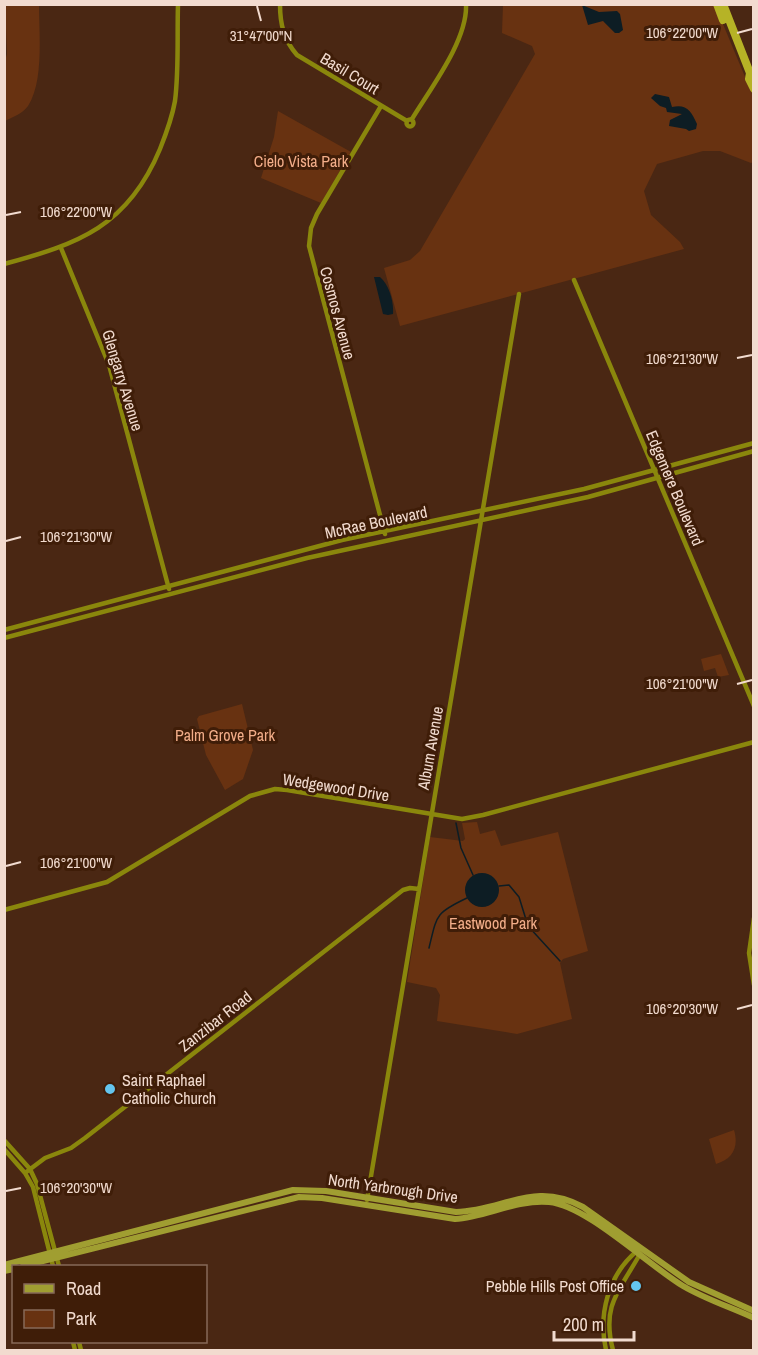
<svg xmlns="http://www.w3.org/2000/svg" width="758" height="1355" viewBox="0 0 758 1355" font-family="'Archivo Narrow',sans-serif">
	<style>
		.green { fill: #683211 }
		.water { fill: #0d1d24 }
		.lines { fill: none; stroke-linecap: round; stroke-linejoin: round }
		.stream { stroke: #0d1d24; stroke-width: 1.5 }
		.secondary { stroke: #8a870c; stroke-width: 4.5 }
		.primary { stroke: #a09e31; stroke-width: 6 }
		.highway { stroke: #b6b326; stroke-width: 8 }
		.ticks { fill: none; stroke: #f2dbcf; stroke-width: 2 }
		.poi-dot { fill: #64c5ee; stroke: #3f1d08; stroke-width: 2 }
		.labels { text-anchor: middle; stroke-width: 6; stroke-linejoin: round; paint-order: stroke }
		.street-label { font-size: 16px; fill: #f2dbcf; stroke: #3f1d08 }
		.park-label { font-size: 16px; fill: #f2ad89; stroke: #3f1d08 }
		.poi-label { font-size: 16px; fill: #f2dbcf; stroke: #3f1d08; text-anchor: start }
		.ticks-label { font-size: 15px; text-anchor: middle; fill: #f2dbcf; stroke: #3f1d08; stroke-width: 6; stroke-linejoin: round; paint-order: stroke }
	</style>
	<rect width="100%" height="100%" fill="#4a2713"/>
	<!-- green -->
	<path class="green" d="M 5,4 L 39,5 C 39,34 44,81 28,106 C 22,114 13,117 5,121 L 4,64 L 7,54 Z
		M 503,5 L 715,5 L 753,96 L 753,162 L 751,163 L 720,151 L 703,151 L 657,164 L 644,191 L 651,215 L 680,242 L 684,249 L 400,326 L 384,268 L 410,260 L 420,251 L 535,54 L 532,46 L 502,33 Z
		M 278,111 L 351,152 L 321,203 L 261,178 L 274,137 Z
		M 721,654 L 729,675 L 718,677 L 715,668 L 704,671 L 701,659 Z
		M 242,704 L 253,750 L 243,779 L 225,790 L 206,755 L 197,719 L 199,716 Z
		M 477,822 L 480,834 L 495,830 L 501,846 L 558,832 L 588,951 L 563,959 L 560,963 L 572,1019 L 517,1034 L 437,1021 L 440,995 L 436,988 L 407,982 L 430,837 L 463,841 L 465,839 L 462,823 Z
		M 734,1130 C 739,1147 733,1159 716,1164 L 709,1139 Z"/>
	<!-- water -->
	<path class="water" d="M 582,5 L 599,12 L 617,11 L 620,14 L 623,30 L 619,33 L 615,33 L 603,21 L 588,25 Z
		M 655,94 L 669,97 L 672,107 C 687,104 691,111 697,124 L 696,129 L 689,131 L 686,129 L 669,126 L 670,120 L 682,114 L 667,112 L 666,108 L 660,106 L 651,98 Z
		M 374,277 L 380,277 C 389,285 394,301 393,314 L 388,315 L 383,314 Z
		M465 890a17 17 0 1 1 34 0a17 17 0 1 1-34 0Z"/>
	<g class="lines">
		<!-- stream -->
		<path class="stream" d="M 456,823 L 461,848 L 473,875
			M 499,886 L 509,885 L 519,897 L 528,926 L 560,961
			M 429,948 C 437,915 435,913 467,898"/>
		<!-- secondary -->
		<path class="secondary" d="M 280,4 C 280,25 284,40 297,55 L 407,121
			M 381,106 L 317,214 L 311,228 L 309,246 L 385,534
			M 412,119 C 430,89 468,40 466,4
			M406.5 123a3.5 3.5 0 1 1 7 0a3.5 3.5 0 1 1-7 0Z
			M 61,248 L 109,365 L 169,589
			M 4,264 C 79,244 128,226 160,149 C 166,134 172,118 175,101 C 179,70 177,36 178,4
			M 574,280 L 754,706
			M 4,630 L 342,540 L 584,489 L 754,443
			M 4,638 L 307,558 L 588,497 L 754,451
			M 4,910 L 107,882 L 250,796 L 275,789 L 287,790 L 462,819 L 483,815 L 754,742
			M 754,918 L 749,953 L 754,985
			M 4,1140 L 30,1169 L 37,1184 L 59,1266
			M 4,1149 L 25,1173 L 33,1187 L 53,1266
			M 25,1173 L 45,1158 L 71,1148 L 85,1138 L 403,890 L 410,888 L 419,889
			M 367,1200 L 519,294
			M 73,1342 L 75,1350
			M 79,1342 L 81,1350
			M 606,1350 C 598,1315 608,1275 637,1251
			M 613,1350 C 601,1305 620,1290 640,1254"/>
		<!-- primary -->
		<path class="primary" d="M 4,1265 L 293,1190 L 326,1191 L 456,1212 C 504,1211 534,1180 583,1207 L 689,1282 L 754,1311
			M 23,1266 L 299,1197 L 322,1198 L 455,1219 C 486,1217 517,1199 549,1202 C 586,1205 648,1265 683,1286 C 705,1299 730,1307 754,1318
			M 4,1271 L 14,1269"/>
		<!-- highway -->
		<path class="highway" d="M 717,4 L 723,20
			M 723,4 L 750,73 L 749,79 L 754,89"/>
	</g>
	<!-- ticks -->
	<path class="ticks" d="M 257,6 L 261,21M 737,33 L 752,29M 6,215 L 21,212M 737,358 L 752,355M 6,541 L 21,537M 737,684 L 752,680M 6,866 L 21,862M 737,1009 L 752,1005M 6,1191 L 21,1188"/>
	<!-- markers -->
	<g class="poi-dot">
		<circle cx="110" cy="1089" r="6"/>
		<circle cx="636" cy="1286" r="6"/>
	</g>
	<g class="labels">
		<!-- street labels -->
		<g class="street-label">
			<text transform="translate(350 73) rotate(31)" y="6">Basil Court</text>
			<text transform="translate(338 313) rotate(75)" y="6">Cosmos Avenue</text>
			<text transform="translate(123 380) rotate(73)" y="6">Glengarry Avenue</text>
			<text transform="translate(675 488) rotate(67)" y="6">Edgemere Boulevard</text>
			<text transform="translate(376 522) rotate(-12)" y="6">McRae Boulevard</text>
			<text transform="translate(430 748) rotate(-80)" y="6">Album Avenue</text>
			<text transform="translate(336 787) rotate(9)" y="6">Wedgewood Drive</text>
			<text transform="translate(215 1021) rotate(-38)" y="6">Zanzibar Road</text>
			<text transform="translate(393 1188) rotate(8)" y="6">North Yarbrough Drive</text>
		</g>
		<!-- park labels -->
		<g class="park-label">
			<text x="301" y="167">Cielo Vista Park</text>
			<text x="225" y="741">Palm Grove Park</text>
			<text x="493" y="929">Eastwood Park</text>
		</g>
		<!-- poi labels -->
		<g class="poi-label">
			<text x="122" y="1086">Saint Raphael<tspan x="122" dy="18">Catholic Church</tspan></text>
			<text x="624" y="1292" text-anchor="end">Pebble Hills Post Office</text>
		</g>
	</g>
	<g class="ticks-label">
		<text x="682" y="38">106°22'00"W</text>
		<text x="261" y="41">31°47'00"N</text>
		<text x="76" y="217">106°22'00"W</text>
		<text x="682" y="364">106°21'30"W</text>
		<text x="76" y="542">106°21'30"W</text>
		<text x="682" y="689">106°21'00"W</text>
		<text x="76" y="868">106°21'00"W</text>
		<text x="682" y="1014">106°20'30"W</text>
		<text x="76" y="1193">106°20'30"W</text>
	</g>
	<!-- border -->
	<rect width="758" height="1355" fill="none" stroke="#f2dbcf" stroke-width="12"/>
	<!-- legend -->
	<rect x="12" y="1265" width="195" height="78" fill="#3f1d08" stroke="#876958" stroke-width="1.5"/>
	<rect x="24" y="1284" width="30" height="9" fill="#a09e31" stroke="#876958" stroke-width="1.5"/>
	<text x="66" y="1295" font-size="18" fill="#f2dbcf">Road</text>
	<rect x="24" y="1310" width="30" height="18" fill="#683211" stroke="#876958" stroke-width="1.5"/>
	<text x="66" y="1325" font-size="18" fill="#f2dbcf">Park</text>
	<!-- scale -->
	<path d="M554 1331v9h80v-9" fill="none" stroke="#f2dbcf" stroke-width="3"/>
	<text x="563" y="1331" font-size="18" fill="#f2dbcf" stroke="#3f1d08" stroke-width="4.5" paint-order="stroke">200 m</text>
</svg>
